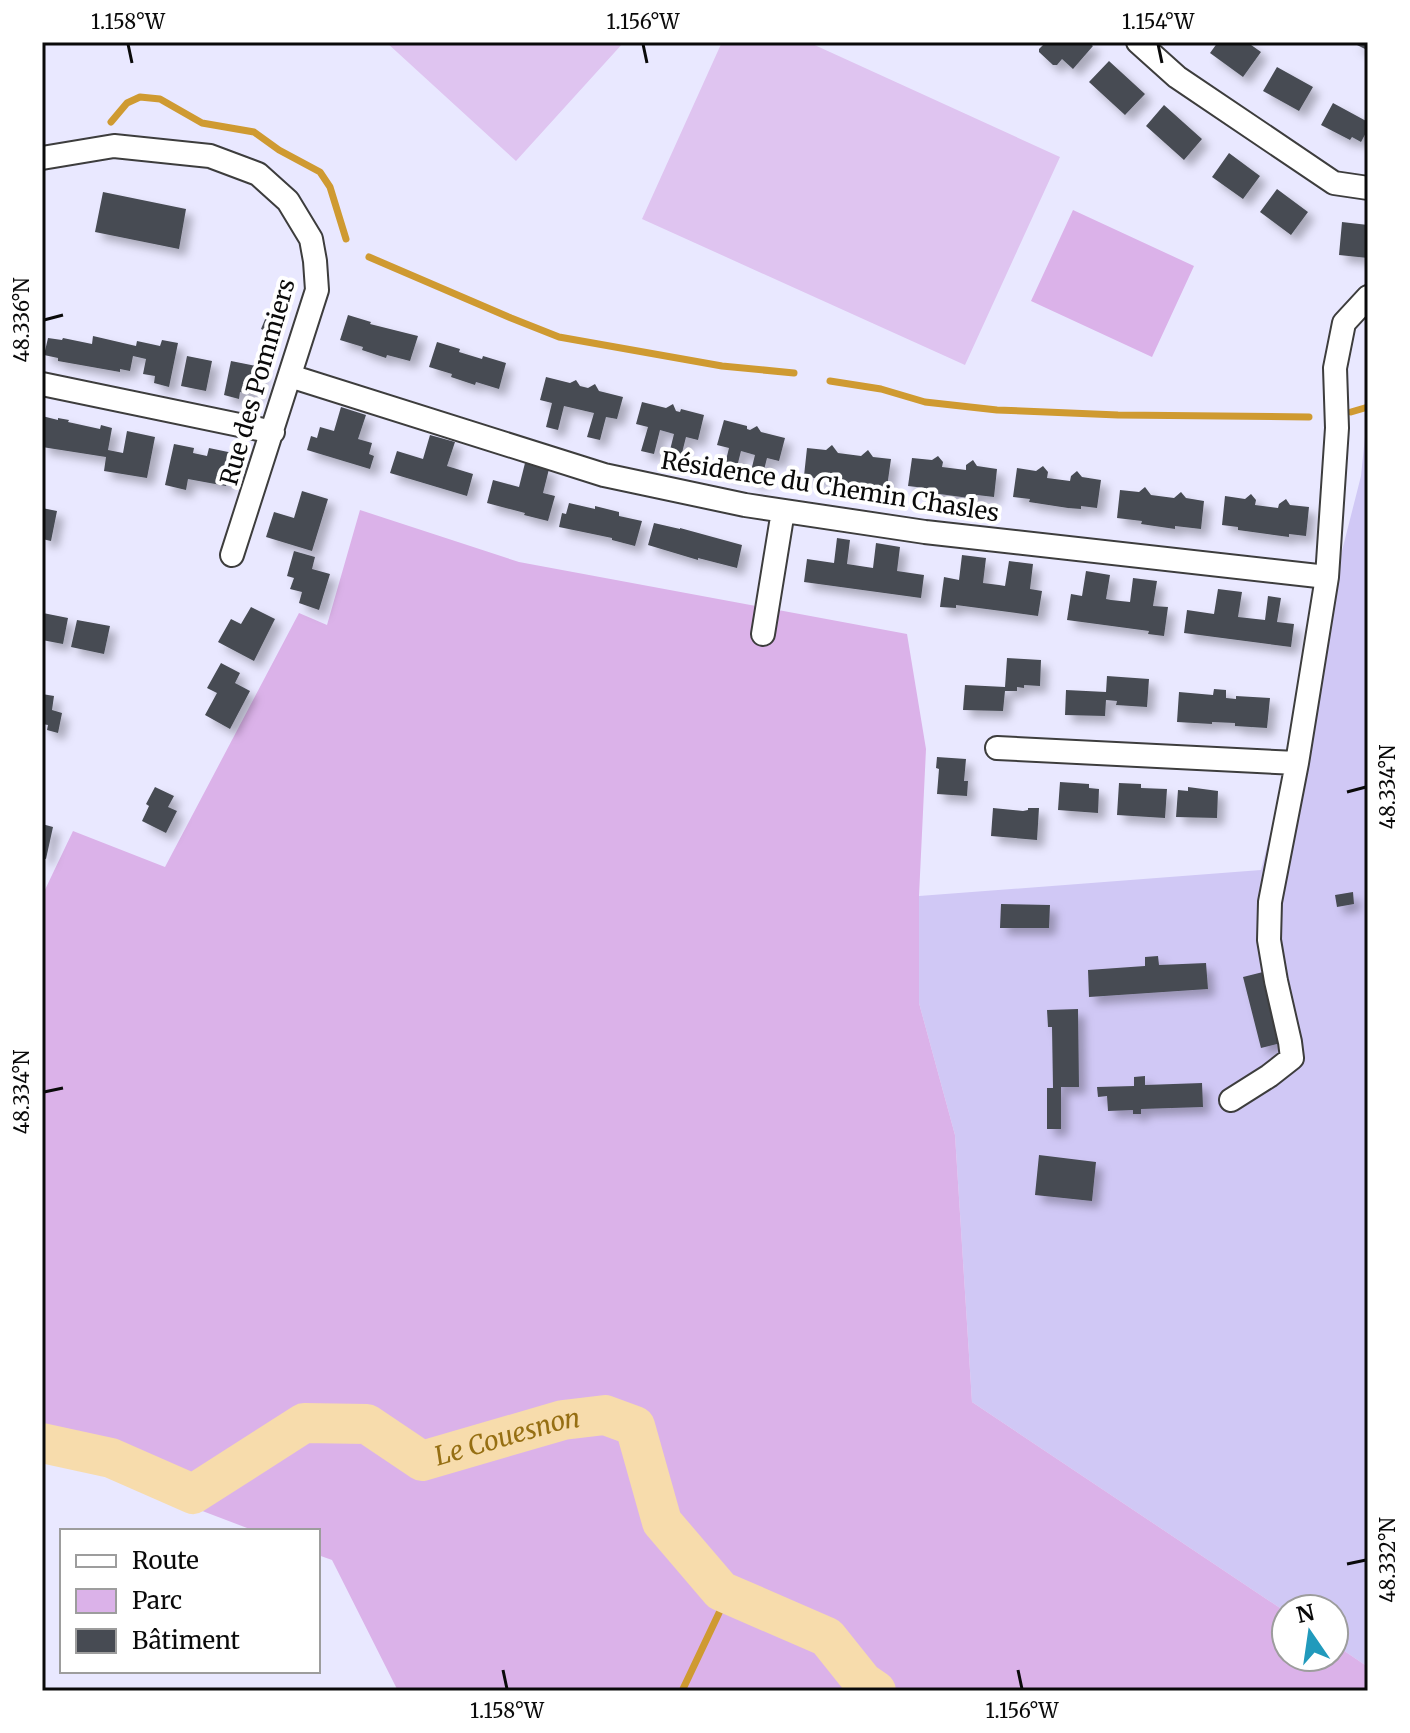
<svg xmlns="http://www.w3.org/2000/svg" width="1410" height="1733" viewBox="0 0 1410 1733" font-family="Merriweather,serif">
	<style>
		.farmland { fill: #d0c8f5 }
		.green { fill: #dbb2e9 }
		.pitch { fill: #dfc4f0 }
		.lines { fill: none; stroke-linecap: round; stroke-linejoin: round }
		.stream { stroke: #cf9a31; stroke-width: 7 }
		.river { stroke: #f7dcac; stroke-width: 40 }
		.building { fill: #474b53; filter: url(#shadow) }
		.street-casing { stroke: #3d3d3d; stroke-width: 26 }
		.street { stroke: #fff; stroke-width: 22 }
		.ticks { fill: none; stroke: #0a0a0a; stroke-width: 3 }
		.labels { text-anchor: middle; stroke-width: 8; stroke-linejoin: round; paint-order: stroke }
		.street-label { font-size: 24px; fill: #0a0a0a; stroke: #fff }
		.water-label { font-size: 26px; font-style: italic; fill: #966f13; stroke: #fff }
		.neatline { fill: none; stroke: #0a0a0a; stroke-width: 3 }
		.ticks-label { font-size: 20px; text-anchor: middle; fill: #0a0a0a }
	</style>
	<defs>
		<filter id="shadow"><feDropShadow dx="7" dy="7" stdDeviation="4" flood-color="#0004"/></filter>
	</defs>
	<rect width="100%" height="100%" fill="#e9e8ff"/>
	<!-- farmland -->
	<path class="farmland" d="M 1368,407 L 1368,1667 L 1334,1644 L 1334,1609 L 1286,1609 L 1286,1612 L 972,1402 L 955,1135 L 919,1003 L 919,896 L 1261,870 L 1361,476 Z"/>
	<!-- green -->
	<path class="green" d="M 1073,210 L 1194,266 L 1152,357 L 1031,301 Z
		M 360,510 L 519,562 L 907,634 L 926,749 L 919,896 L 919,1003 L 955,1135 L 972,1402 L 1286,1612 L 1286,1657 L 1334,1657 L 1334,1644 L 1368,1667 L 1368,1691 L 398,1691 L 332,1560 L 318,1555 L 318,1531 L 255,1531 L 42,1450 L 42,896 L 73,831 L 165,867 L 299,613 L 327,625 Z"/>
	<!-- pitch -->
	<path class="pitch" d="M 386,42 L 624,42 L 516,161 Z
		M 722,42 L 808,42 L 1060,157 L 965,365 L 642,219 Z"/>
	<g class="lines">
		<!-- stream -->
		<path class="stream" d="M 111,122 L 127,103 L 140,97 L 160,99 L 202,123 L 254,132 L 279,150 L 320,172 L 330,187 L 346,239
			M 369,257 L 511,318 L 559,337 L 722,366 L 794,373
			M 830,381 L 881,389 L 925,402 L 997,410 L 1118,415 L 1309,417
			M 1351,412 L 1368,407
			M 682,1691 L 728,1594"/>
		<!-- river -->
		<path class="river" id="s1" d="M 42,1443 L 111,1458 L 193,1494 L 304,1423 L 367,1424 L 422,1461 L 563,1420 L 605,1415 L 635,1426 L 662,1522 L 721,1591 L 827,1637 L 863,1682 L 876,1691"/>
	</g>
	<!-- building -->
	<path class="building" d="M 1042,42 L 1088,42 L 1093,46 L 1073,69 L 1062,59 L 1057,65 L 1053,65 L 1039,52 L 1039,49 L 1044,44 Z
		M 1218,42 L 1247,42 L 1261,52 L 1243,77 L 1210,53 Z
		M 1351,42 L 1368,42 L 1368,48 L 1367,50 Z
		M 1109,61 L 1145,94 L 1125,115 L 1089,82 Z
		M 1277,67 L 1313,87 L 1299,111 L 1263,91 Z
		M 1333,103 L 1368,122 L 1368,129 L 1361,142 L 1352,137 L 1350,140 L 1321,125 Z
		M 1164,105 L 1202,139 L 1184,160 L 1146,126 Z
		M 1229,153 L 1260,176 L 1243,199 L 1212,177 Z
		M 1277,189 L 1308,212 L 1291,235 L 1260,212 Z
		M 103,192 L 186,209 L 179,249 L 95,232 Z
		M 1342,222 L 1368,225 L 1368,258 L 1339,255 Z
		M 348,315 L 371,322 L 370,324 L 418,336 L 410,361 L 387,355 L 386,358 L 362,350 L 363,347 L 340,340 Z
		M 266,317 L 273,320 L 269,332 L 261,329 Z
		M 93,336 L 136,346 L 137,341 L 160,346 L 162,340 L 178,343 L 169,387 L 154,383 L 155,376 L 143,374 L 146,359 L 133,356 L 130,371 L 120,369 L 120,372 L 58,361 L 58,358 L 44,355 L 48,338 L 62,340 L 63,338 L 92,344 Z
		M 437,342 L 460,349 L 459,352 L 482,359 L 483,356 L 506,363 L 499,389 L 476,382 L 475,385 L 451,377 L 452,374 L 429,367 Z
		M 187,356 L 212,361 L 206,391 L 181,386 Z
		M 231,361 L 261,367 L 256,395 L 240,392 L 239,399 L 224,395 Z
		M 546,377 L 570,383 L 576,380 L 580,386 L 588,388 L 595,384 L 599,391 L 623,397 L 617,419 L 606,417 L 600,440 L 587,437 L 594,413 L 564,406 L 558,430 L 546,427 L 552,403 L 540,400 Z
		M 642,402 L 666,408 L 673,404 L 676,411 L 680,412 L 681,409 L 704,415 L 698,440 L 686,437 L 680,461 L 668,458 L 674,434 L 660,430 L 654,454 L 641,451 L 648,427 L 636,424 Z
		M 341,407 L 366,415 L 358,439 L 372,443 L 369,454 L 374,456 L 370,469 L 307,450 L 311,436 L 317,438 L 320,427 L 334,431 Z
		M 42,416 L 58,420 L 58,418 L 69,420 L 68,422 L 100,429 L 101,425 L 112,428 L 108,450 L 123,453 L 127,431 L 155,437 L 147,478 L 104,471 L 106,457 L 42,447 Z
		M 724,420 L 747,426 L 747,429 L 750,430 L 757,426 L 761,432 L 785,438 L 779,461 L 767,458 L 761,482 L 749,479 L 755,455 L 741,451 L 735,475 L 723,472 L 729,448 L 717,445 Z
		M 430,435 L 455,442 L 447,466 L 473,474 L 467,496 L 390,473 L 397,451 L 423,459 Z
		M 174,444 L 194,448 L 193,453 L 207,456 L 209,448 L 233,453 L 226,486 L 188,479 L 186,490 L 165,485 Z
		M 832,445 L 838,453 L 861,456 L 868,450 L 873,457 L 891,459 L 887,487 L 862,484 L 862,487 L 804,476 L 807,448 L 826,450 Z
		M 938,456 L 943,462 L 942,467 L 966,470 L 966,465 L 973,460 L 977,466 L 997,469 L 994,497 L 977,495 L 976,499 L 925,492 L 925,488 L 908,486 L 912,458 L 932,460 Z
		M 525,463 L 549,469 L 543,493 L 555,496 L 548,521 L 524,515 L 525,513 L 487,503 L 493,480 L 519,487 Z
		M 1043,466 L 1048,472 L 1047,478 L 1070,481 L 1071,476 L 1077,471 L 1082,477 L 1101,480 L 1097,508 L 1081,506 L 1081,509 L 1068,508 L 1029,502 L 1030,499 L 1013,497 L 1017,468 L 1036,471 Z
		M 1145,487 L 1151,495 L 1174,498 L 1181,492 L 1186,498 L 1204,501 L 1201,529 L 1175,526 L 1175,529 L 1141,524 L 1142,521 L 1117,518 L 1120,490 L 1139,492 Z
		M 302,491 L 328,499 L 312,551 L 266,537 L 274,512 L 294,518 Z
		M 1251,494 L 1256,500 L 1255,505 L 1278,508 L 1279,504 L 1286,499 L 1290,505 L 1309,507 L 1306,536 L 1289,534 L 1289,537 L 1238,530 L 1238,527 L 1222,525 L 1225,496 L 1245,499 Z
		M 569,503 L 595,509 L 595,506 L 619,512 L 619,516 L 642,521 L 635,546 L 612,540 L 612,538 L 559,527 L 562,513 L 566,514 Z
		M 42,508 L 57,511 L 51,541 L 42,539 Z
		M 654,523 L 680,529 L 680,528 L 742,545 L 737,568 L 698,558 L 698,560 L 648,545 Z
		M 837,538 L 850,540 L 847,564 L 873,568 L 876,543 L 900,547 L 897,571 L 924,575 L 921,598 L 804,582 L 807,559 L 834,563 Z
		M 294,551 L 315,557 L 312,569 L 330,574 L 319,610 L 299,603 L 302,592 L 290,589 L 294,578 L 287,576 Z
		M 962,555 L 986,558 L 983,583 L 999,585 L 1005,586 L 1009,561 L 1033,564 L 1030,589 L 1042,591 L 1038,616 L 956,605 L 956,608 L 940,607 L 944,577 L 959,580 Z
		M 1086,571 L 1110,575 L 1106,599 L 1111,600 L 1130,602 L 1133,578 L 1157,581 L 1153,606 L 1168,607 L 1164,636 L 1148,634 L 1149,631 L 1067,620 L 1071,594 L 1082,596 Z
		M 1218,589 L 1242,592 L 1238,617 L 1265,620 L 1268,596 L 1281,598 L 1277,622 L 1294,624 L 1291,647 L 1184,633 L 1187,610 L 1214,614 Z
		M 251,607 L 275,619 L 254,661 L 218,642 L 231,619 L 241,624 Z
		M 43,613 L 68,618 L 63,644 L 42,640 Z
		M 77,620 L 110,626 L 104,654 L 71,647 Z
		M 1007,658 L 1041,660 L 1040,686 L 1024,685 L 1024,688 L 1017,687 L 1017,691 L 1005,691 L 1003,711 L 963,710 L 965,685 L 1005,687 Z
		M 221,663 L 240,673 L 235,683 L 250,691 L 230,729 L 205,715 L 217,693 L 207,688 Z
		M 1107,676 L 1149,679 L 1147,707 L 1116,705 L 1117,701 L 1106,700 L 1105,716 L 1065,715 L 1066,690 L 1106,692 Z
		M 1214,689 L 1226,690 L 1226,698 L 1236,699 L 1236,696 L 1270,698 L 1267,728 L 1235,726 L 1235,723 L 1212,722 L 1212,724 L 1177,722 L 1179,692 L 1213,695 Z
		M 42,694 L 54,696 L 52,710 L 62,713 L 58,733 L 47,730 L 48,725 L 42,724 Z
		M 937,757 L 966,759 L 964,781 L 968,781 L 967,796 L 937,794 L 939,769 L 936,768 Z
		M 1060,782 L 1089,784 L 1089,788 L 1099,789 L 1098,813 L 1058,810 Z
		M 1119,783 L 1141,784 L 1141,788 L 1167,789 L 1165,818 L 1117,815 Z
		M 155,787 L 174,796 L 168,807 L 177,811 L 166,833 L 142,821 L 149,806 L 146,804 Z
		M 1188,787 L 1218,791 L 1217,818 L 1176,817 L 1178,790 L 1188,791 Z
		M 993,808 L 1023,811 L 1028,810 L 1028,808 L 1039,808 L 1037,840 L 991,836 Z
		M 42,824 L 53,827 L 46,859 L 42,858 Z
		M 1353,892 L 1354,904 L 1337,907 L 1335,895 Z
		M 1001,904 L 1050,905 L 1049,928 L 1000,928 Z
		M 1158,956 L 1159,965 L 1206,963 L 1208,989 L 1089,997 L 1088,970 L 1145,966 L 1145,957 Z
		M 1263,972 L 1281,1043 L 1261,1048 L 1243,977 Z
		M 1078,1009 L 1079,1087 L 1061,1087 L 1061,1129 L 1047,1129 L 1047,1088 L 1053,1088 L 1052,1027 L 1048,1027 L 1047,1010 Z
		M 1145,1076 L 1145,1085 L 1202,1083 L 1203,1107 L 1141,1109 L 1141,1114 L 1133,1114 L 1133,1110 L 1108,1111 L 1107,1096 L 1098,1097 L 1097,1087 L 1134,1086 L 1134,1077 Z
		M 1039,1155 L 1096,1162 L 1092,1201 L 1035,1195 Z"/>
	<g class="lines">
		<!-- street casing -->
		<g class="street-casing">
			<path id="street" d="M 1138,42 L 1177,77 L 1334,183 L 1368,188
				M 42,158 L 114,146 L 210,156 L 258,174 L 288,201 L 311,239 L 315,261 L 317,290 L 232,555
				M 290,376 L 604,475 L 745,505 L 925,532 L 1327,577
				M 42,384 L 273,432
				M 763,634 L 783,511
				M 997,748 L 1297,763
				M 1231,1100 L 1269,1076 L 1292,1058 L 1290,1042 L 1276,981 L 1269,940 L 1270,902 L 1297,763 L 1327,577 L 1337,428 L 1335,368 L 1344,323 L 1368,297"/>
		</g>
		<!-- street -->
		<use href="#street" class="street"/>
	</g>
	<!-- ticks -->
	<path class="ticks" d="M 128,44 L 132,63M 643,44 L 647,63M 1158,44 L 1162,63M 44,320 L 63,315M 1347,792 L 1366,787M 44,1092 L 63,1088M 1347,1564 L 1366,1560M 503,1670 L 507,1689M 1018,1670 L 1022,1689"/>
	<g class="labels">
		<!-- street labels -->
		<g class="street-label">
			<text transform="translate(258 382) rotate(-74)" y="8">Rue des Pommiers</text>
			<text transform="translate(830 487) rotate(9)" y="8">Résidence du Chemin Chasles</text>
		</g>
		<!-- water labels -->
		<g class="water-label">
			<text dy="9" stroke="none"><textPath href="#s1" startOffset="510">Le Couesnon</textPath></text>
		</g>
	</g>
	<!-- border -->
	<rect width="1410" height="1733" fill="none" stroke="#ffffff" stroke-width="88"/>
	<!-- legend -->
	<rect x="60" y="1529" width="260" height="144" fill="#ffffff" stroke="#9d9d9d" stroke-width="2"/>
	<rect x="76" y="1555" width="40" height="12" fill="#ffffff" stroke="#9d9d9d" stroke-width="2"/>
	<text x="132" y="1569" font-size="24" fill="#0a0a0a">Route</text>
	<rect x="76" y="1589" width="40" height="24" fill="#dbb2e9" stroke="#9d9d9d" stroke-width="2"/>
	<text x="132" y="1609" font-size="24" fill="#0a0a0a">Parc</text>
	<rect x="76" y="1629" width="40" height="24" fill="#474b53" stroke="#9d9d9d" stroke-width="2"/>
	<text x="132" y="1649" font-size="24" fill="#0a0a0a">Bâtiment</text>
	<!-- north arrow -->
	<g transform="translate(1310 1633) rotate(347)"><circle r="38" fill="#ffffff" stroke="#9d9d9d" stroke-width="2"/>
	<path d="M0-6L14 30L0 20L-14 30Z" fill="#219abc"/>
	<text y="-12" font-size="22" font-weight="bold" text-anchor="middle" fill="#0a0a0a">N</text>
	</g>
	<rect x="44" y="44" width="1322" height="1645" class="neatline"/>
	<g class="ticks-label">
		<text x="128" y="29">1.158°W</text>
		<text x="643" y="29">1.156°W</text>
		<text x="1158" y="29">1.154°W</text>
		<text transform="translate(22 320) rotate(-90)" y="7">48.336°N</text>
		<text transform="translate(1388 787) rotate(-90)" y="7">48.334°N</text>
		<text transform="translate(22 1092) rotate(-90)" y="7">48.334°N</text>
		<text transform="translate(1388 1560) rotate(-90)" y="7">48.332°N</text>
		<text x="507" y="1718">1.158°W</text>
		<text x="1022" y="1718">1.156°W</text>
	</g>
</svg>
